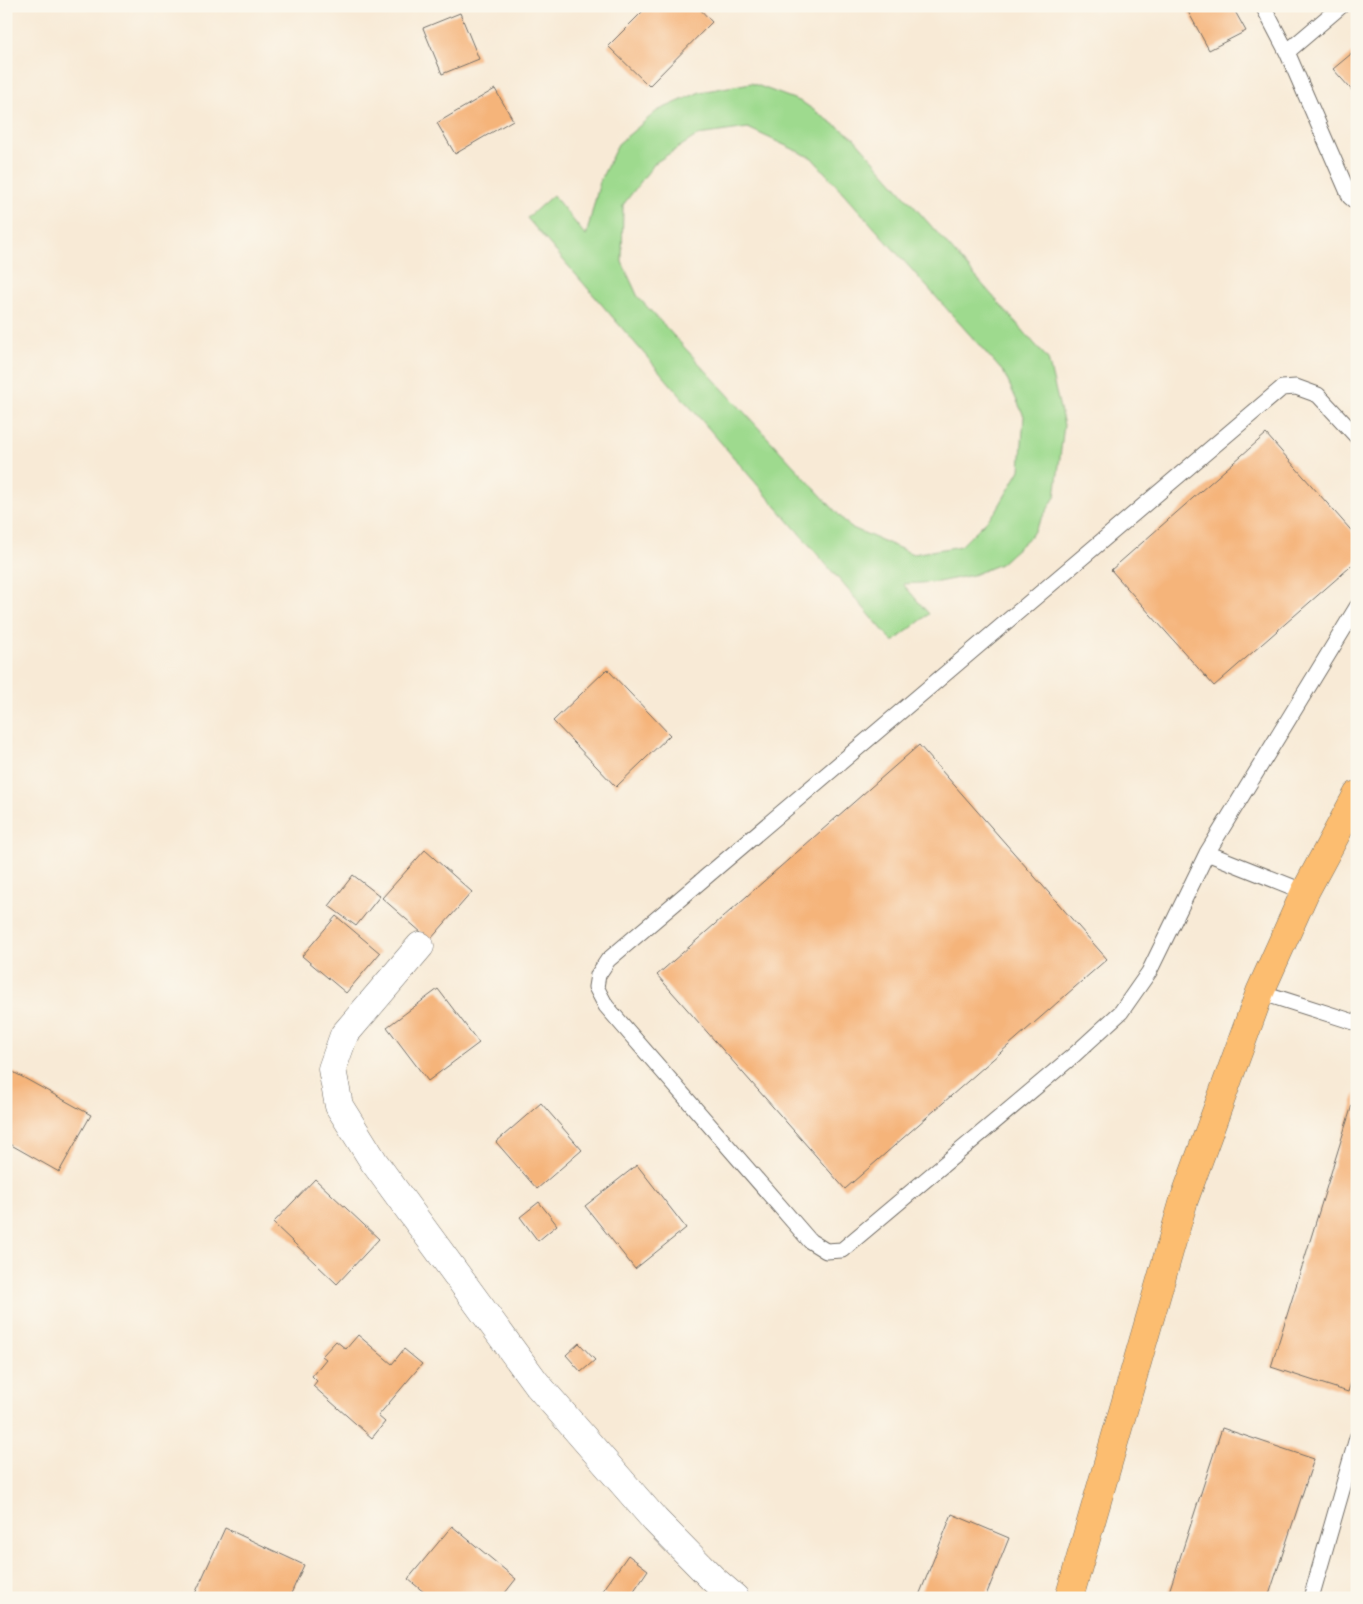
<svg xmlns="http://www.w3.org/2000/svg" width="1363" height="1604" viewBox="0 0 1363 1604" font-family="'IM FELL DW Pica',serif">
	<style>
		.green { fill: #9eda8e; stroke: #64825c; fill-rule: evenodd }
		.building { fill: #f5b47a }
		.lines { fill: none; stroke-linecap: round; stroke-linejoin: round }
		.service-casing { stroke: #736e67; stroke-width: 17 }
		.minor-casing { stroke: #736e67; stroke-width: 29 }
		.primary-casing { stroke: #736e67; stroke-width: 29 }
		.service { stroke: #fff; stroke-width: 15 }
		.minor { stroke: #fff; stroke-width: 28 }
		.primary { stroke: #fcbd6f; stroke-width: 28 }
	</style>
	<rect width="100%" height="100%" fill="#fbf7ec"/>
	<filter id="ink" filterUnits="userSpaceOnUse"><feTurbulence type="fractalNoise" baseFrequency=".02" numOctaves="2"/><feDisplacementMap in="SourceGraphic" scale="10" xChannelSelector="R" yChannelSelector="G"/><feConvolveMatrix kernelMatrix="1 2 1 2 8 2 1 2 1" color-interpolation-filters="sRGB"/></filter>
	<filter id="wash" filterUnits="userSpaceOnUse"><feTurbulence type="fractalNoise" baseFrequency=".0096" numOctaves="4" result="noise"/><feDisplacementMap in="SourceGraphic" scale="20" xChannelSelector="R" yChannelSelector="G"/><feGaussianBlur stdDeviation="1.12" result="paint"/><feColorMatrix in="noise" values="0 0 0 0 0 0 0 0 0 0 0 0 0 0 0 0 0 1.4 0 .05"/><feComposite in="paint" operator="in"/></filter>
	<g filter="url(#wash)">
		<rect width="100%" height="100%" fill="#f8ead6"/>
		<!-- green -->
		<path class="green" d="M 751,83 L 802,102 L 853,137 L 1048,359 L 1064,425 L 1055,497 L 1031,536 L 1000,564 L 973,575 L 938,582 L 903,584 L 929,614 L 893,642 L 527,218 L 553,195 L 586,236 L 600,181 L 618,144 L 657,111 L 700,92 ZM 748,128 L 812,158 L 1004,373 L 1024,416 L 1020,470 L 996,511 L 961,546 L 913,554 L 850,527 L 638,297 L 622,262 L 623,205 L 655,163 L 698,135 Z"/>
		<g id="blocks">
			<!-- building -->
			<path class="building" d="M 648,6 L 697,6 L 712,22 L 649,86 L 608,46 Z
				M 1185,6 L 1232,6 L 1246,31 L 1209,50 Z
				M 460,13 L 479,59 L 442,74 L 423,28 Z
				M 1357,49 L 1357,96 L 1333,69 Z
				M 495,89 L 513,120 L 455,154 L 437,123 Z
				M 1266,434 L 1357,537 L 1357,561 L 1214,686 L 1111,570 Z
				M 607,669 L 670,735 L 616,787 L 553,721 Z
				M 919,745 L 1107,959 L 845,1189 L 657,975 Z
				M 425,850 L 472,892 L 430,940 L 382,898 Z
				M 353,875 L 380,896 L 356,926 L 329,906 Z
				M 336,916 L 380,953 L 346,993 L 302,956 Z
				M 438,989 L 479,1043 L 428,1081 L 387,1027 Z
				M 6,1068 L 91,1115 L 59,1172 L 6,1142 Z
				M 1356,1092 L 1357,1364 L 1348,1392 L 1271,1367 Z
				M 541,1103 L 582,1150 L 537,1189 L 496,1142 Z
				M 637,1165 L 686,1228 L 635,1269 L 585,1206 Z
				M 315,1179 L 379,1239 L 337,1284 L 273,1223 Z
				M 539,1202 L 557,1225 L 538,1241 L 520,1217 Z
				M 358,1335 L 392,1364 L 404,1349 L 422,1364 L 378,1416 L 385,1422 L 372,1438 L 313,1386 L 317,1381 L 312,1376 L 326,1359 L 322,1356 L 336,1341 L 346,1349 Z
				M 579,1343 L 595,1360 L 581,1372 L 566,1355 Z
				M 1222,1428 L 1314,1459 L 1268,1598 L 1167,1598 Z
				M 952,1514 L 1009,1538 L 985,1598 L 918,1598 Z
				M 452,1526 L 516,1579 L 501,1598 L 431,1598 L 408,1579 Z
				M 225,1528 L 304,1565 L 289,1598 L 198,1598 L 194,1596 Z
				M 628,1555 L 648,1570 L 629,1598 L 609,1598 L 602,1592 Z"/>
		</g>
	</g>
	<g filter="url(#ink)">
		<use href="#blocks" fill-opacity="0" stroke="#736e67" stroke-width="1"/>
		<g class="lines">
			<!-- service casing -->
			<g class="service-casing">
				<path id="service" d="M 1263,6 L 1287,52 L 1350,197 L 1357,203
					M 1287,52 L 1341,6
					M 1357,437 L 1318,395 L 1296,387 L 1282,388 L 608,960 L 598,975 L 596,987 L 606,1006 L 810,1241 L 826,1251 L 842,1250 L 1074,1055 L 1121,1012 L 1149,972 L 1207,853 L 1357,607
					M 1207,853 L 1305,892
					M 1260,992 L 1357,1023
					M 1311,1598 L 1357,1438"/>
			</g>
			<!-- minor casing -->
			<g class="minor-casing">
				<path id="minor" d="M 420,946 L 344,1035 L 332,1069 L 339,1106 L 374,1162 L 536,1383 L 655,1520 L 713,1579 L 735,1598"/>
			</g>
			<!-- primary casing -->
			<g class="primary-casing">
				<path id="primary" d="M 1069,1598 L 1184,1200 L 1260,992 L 1305,892 L 1357,795"/>
			</g>
			<!-- service -->
			<use href="#service" class="service"/>
			<!-- minor -->
			<use href="#minor" class="minor"/>
			<!-- primary -->
			<use href="#primary" class="primary"/>
		</g>
	</g>
	<!-- margin -->
	<rect width="1363" height="1604" fill="none" stroke="#fbf7ec" stroke-width="25"/>
</svg>
